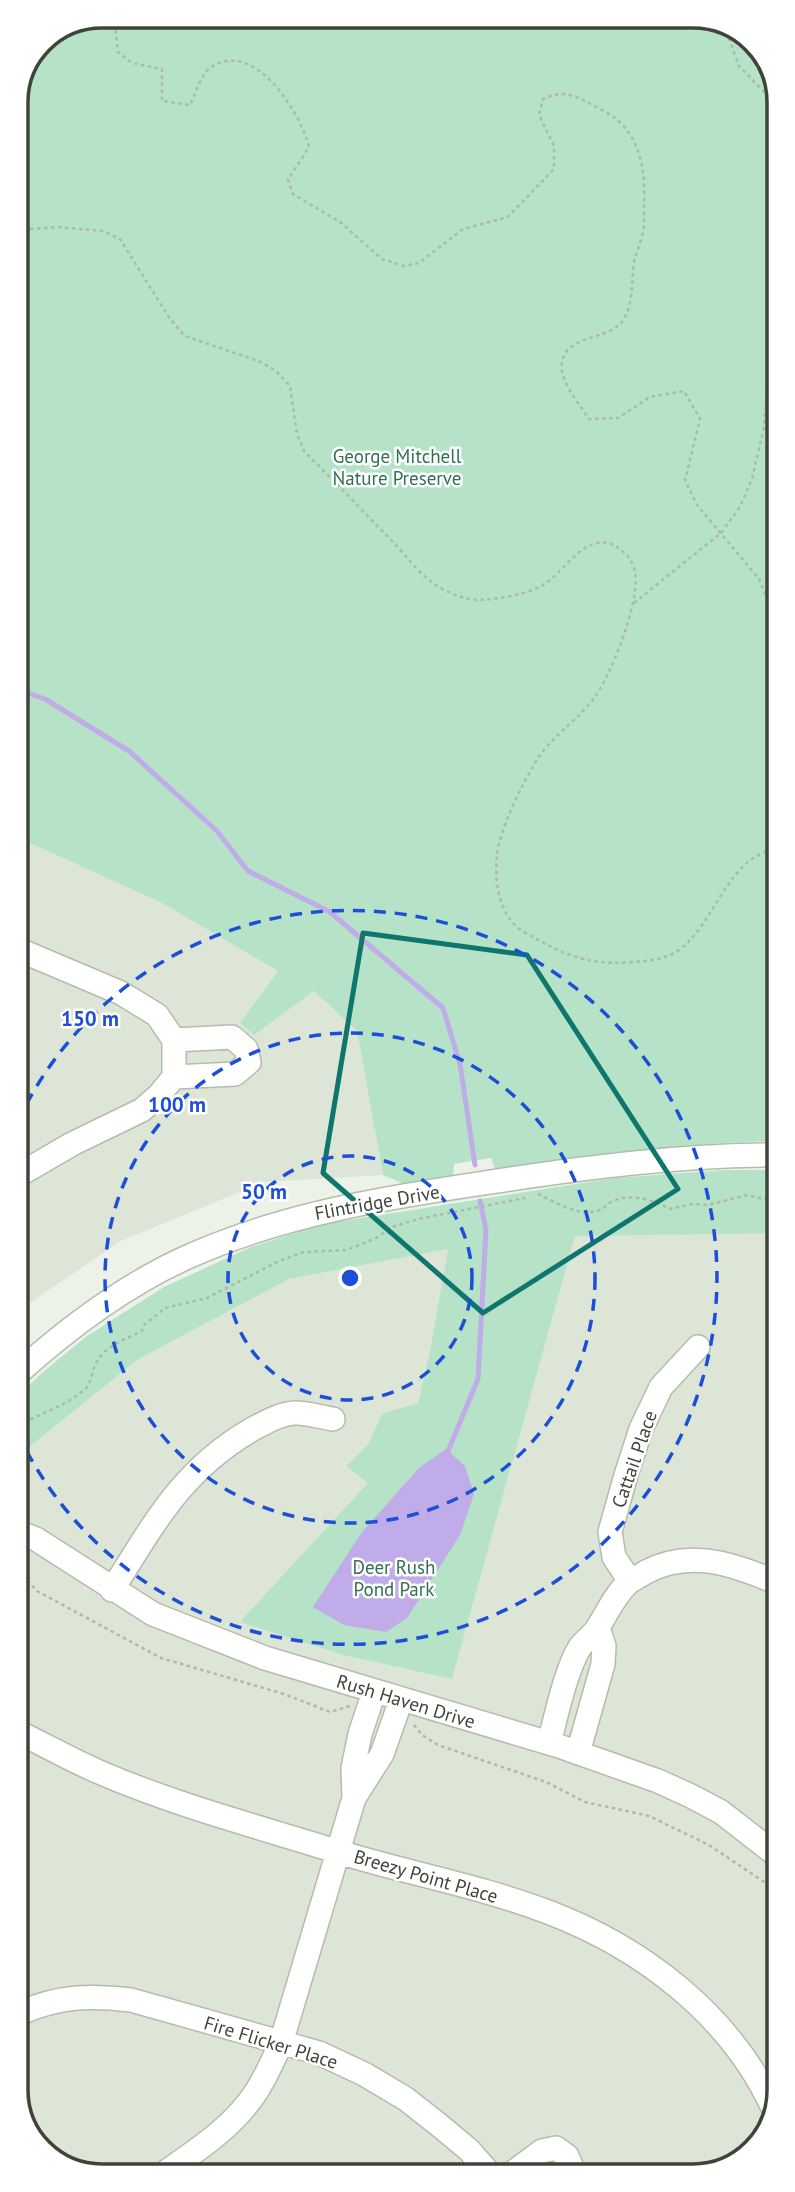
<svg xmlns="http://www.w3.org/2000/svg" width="795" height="2192" viewBox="0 0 795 2192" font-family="'PT Sans',sans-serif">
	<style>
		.residential { fill: #dde5d7 }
		.green { fill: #b6e2c7 }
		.water { fill: #c0ace8 }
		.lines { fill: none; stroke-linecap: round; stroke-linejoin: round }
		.stream { stroke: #c0ace8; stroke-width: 5 }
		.minor-casing { stroke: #b3bdac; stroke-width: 26 }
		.path { stroke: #abbd9f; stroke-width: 2.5; stroke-dasharray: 3.5 3.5; stroke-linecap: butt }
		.minor { stroke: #fff; stroke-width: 23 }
		.marked { fill: none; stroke: #0f766e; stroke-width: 5; stroke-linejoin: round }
		.ring { fill: none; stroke: #1d4ed8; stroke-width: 3.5; stroke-dasharray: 12 9 }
		.labels { text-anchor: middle; stroke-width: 5; stroke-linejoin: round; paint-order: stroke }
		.park-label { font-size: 19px; fill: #317054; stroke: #fff }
		.street-label { font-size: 19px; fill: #3e4538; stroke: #fff }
		.rim { fill: none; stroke: #3e4538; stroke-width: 3.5 }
		.centre { fill: #1d4ed8; stroke: #fff; stroke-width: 3.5 }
		.ring-label { font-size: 21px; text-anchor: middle; font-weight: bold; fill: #1d4ed8; stroke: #fff; stroke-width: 5; stroke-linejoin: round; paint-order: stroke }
	</style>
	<rect width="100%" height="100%" fill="#ecf2e8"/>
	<!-- residential -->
	<path class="residential" d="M 17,837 L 162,903 L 278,971 L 240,1023 L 254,1035 L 314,991 L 357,1031 L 383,1175 L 264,1182 L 121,1241 L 18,1311 Z
		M 778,1233 L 779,2090 L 762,2142 L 716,2173 L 96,2176 L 49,2158 L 19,2113 L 18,1456 L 137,1360 L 289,1279 L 448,1249 L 430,1351 L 418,1403 L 382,1415 L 369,1443 L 346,1466 L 369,1483 L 241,1622 L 343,1655 L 452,1679 L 575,1235 Z"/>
	<!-- green -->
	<path class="green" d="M 102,16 L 699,16 L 746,34 L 776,79 L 778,1141 C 682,1143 589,1155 495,1169 L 491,1158 L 454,1164 L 453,1176 L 404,1184 L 383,1175 L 357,1031 L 314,991 L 254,1035 L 240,1023 L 278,971 L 162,903 L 17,837 L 16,97 L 41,41 Z
		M 725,1170 L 778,1170 L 778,1233 L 575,1236 L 452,1679 L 343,1655 L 240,1622 L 368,1483 L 346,1466 L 369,1443 L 382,1414 L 418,1403 L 430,1351 L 448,1249 L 289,1279 L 137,1360 L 18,1456 L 18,1396 L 43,1372 L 87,1336 L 164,1287 L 251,1247 L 323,1224 L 614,1178 Z"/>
	<!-- water -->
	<path class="water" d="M 446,1449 L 465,1466 L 474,1494 L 460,1535 L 407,1618 L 386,1632 L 344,1625 L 313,1607 L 362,1532 L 419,1468 Z"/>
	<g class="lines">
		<!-- stream -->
		<path class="stream" d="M 17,689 L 45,699 L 129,751 L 217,831 L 248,871 L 330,912 L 443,1008 L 460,1064 L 475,1165
			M 446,1456 L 478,1379 L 486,1230 L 480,1201"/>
		<!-- minor casing -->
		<g class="minor-casing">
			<path id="minor" d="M 17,949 L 121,993 L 157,1015 L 174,1040
				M 174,1077 L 235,1074 L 249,1062 L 246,1049 L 232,1037 L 174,1040
				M 17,1176 L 72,1144 L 142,1110 L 159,1095 L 174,1077 L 174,1040
				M 18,1373 C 68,1328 130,1282 192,1255 C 285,1214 384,1198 484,1183 C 581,1168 679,1155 778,1155
				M 18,1532 L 36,1539 L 153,1614 L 265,1658 L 559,1746 L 658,1781 L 691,1796 L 721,1812 L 779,1857
				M 630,1581 L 614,1557 L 610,1532 L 626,1475 L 641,1429 L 661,1387 L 698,1347
				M 112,1590 C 154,1524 181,1471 251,1430 C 264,1423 281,1413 296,1413 C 308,1413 321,1417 333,1419
				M 18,1732 C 45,1745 71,1760 99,1772 C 173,1804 252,1825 329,1849 C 401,1872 477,1885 548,1912 C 643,1948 730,2015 773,2108
				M 549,1743 C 556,1717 566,1669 580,1647 C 585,1640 594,1635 598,1627 C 608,1612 614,1596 628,1583 C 633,1579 640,1576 646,1572 C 691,1548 735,1565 778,1583
				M 578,1753 L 603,1664 L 604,1646 L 598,1628
				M 354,1798 L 353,1768 L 360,1734 L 374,1692
				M 20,2013 C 59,1996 89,1995 131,2000 L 319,2053 L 364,2074 L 406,2099 L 439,2125 L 469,2150 L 490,2174
				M 511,2174 L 542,2151 L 556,2148 L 567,2156 L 572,2168 L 569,2174
				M 160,2176 C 194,2152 233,2128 256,2092 C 266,2077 273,2060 281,2043 L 354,1798 L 382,1754 L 401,1700"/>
		</g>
		<!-- path -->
		<path class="path" d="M 114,16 L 118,52 L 132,63 L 162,69 L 162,101 L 190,105 C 195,95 201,74 210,68 C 254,37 300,112 309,147 L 288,180 L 293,194 L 340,222 L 382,259 L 404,266 L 419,263 L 463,229 L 508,217 L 554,169 L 554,146 L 539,115 L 543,99 C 566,87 580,99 602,110 C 639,128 646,167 644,205 C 644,215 645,226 642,236 C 640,245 636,253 634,262 C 631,280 634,302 624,319 C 611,340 572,334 563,358 C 556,378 579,403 589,419 L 618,418 L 650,397 L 684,391 L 700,419 L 685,480 L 697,505 L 759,579 L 774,615 L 777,634
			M 724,25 L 739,66 L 776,104
			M 16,230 L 57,227 L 103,231 L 120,239 L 170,319 L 185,336 L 261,362 L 276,371 L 290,386 L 297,434 L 304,451 C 334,481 363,511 392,541 C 405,554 417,572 432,582 C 445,592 464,600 480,600 C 499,599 524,595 541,586 C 563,576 586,527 617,547 C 624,552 628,555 632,563 C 647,589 611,674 595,697 C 578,720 551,737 536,761 C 522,785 500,828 497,855 C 494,881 499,918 524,932 C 562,954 587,966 632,962 C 648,961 662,960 676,952 C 715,927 728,853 777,850
			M 634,603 L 721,533 L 740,507 L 752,479 L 764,427 L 776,272
			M 538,1194 C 555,1202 580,1218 600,1210 C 605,1208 608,1203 613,1201 C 632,1193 653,1200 670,1209 L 693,1204 L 708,1205 L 747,1195 L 764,1199 L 778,1195
			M 18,1426 C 39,1413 65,1407 85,1389 C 91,1384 92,1373 95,1365 C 105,1345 124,1340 142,1331 L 144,1325 L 165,1308 L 207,1298 L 279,1261 L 304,1252 L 347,1250 L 376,1238 L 392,1227 L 418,1219 L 525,1198
			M 18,1570 L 37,1591 L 161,1658 L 284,1694 L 330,1712 L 350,1706
			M 414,1725 L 422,1735 L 438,1745 L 546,1782 L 585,1802 L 649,1816 L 709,1845 L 779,1892"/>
		<!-- minor -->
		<use href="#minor" class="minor"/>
	</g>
	<!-- marked area -->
	<path class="marked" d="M 363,933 L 527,955 L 678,1189 L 483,1313 L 323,1173 Z"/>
	<!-- distance rings -->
	<g class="ring">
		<circle cx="350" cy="1278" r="122"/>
		<circle cx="350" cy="1278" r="245"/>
		<path d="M17 1123A367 367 0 1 1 19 1436"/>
	</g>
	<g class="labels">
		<!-- park labels -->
		<g class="park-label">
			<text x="397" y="463">George Mitchell<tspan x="397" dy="22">Nature Preserve</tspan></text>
			<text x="394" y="1574">Deer Rush<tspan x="394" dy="22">Pond Park</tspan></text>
		</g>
		<!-- street labels -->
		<g class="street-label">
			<text transform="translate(377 1202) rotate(-10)" y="7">Flintridge Drive</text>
			<text transform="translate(634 1459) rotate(-71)" y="7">Cattail Place</text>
			<text transform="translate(406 1701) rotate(17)" y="7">Rush Haven Drive</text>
			<text transform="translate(426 1876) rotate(16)" y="7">Breezy Point Place</text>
			<text transform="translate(271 2042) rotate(17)" y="7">Fire Flicker Place</text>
		</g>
	</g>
	<!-- crop -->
	<path d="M0 0H795V2192H0ZM102 28H693A74 74 0 0 1 767 102V2090A74 74 0 0 1 693 2164H102A74 74 0 0 1 28 2090V102A74 74 0 0 1 102 28Z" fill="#fff" fill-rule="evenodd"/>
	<path class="rim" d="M102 28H693A74 74 0 0 1 767 102V2090A74 74 0 0 1 693 2164H102A74 74 0 0 1 28 2090V102A74 74 0 0 1 102 28Z"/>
	<circle cx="350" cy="1278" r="10" class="centre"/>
	<g class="ring-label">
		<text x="90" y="1026">150 m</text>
		<text x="177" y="1112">100 m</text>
		<text x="264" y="1199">50 m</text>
	</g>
</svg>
